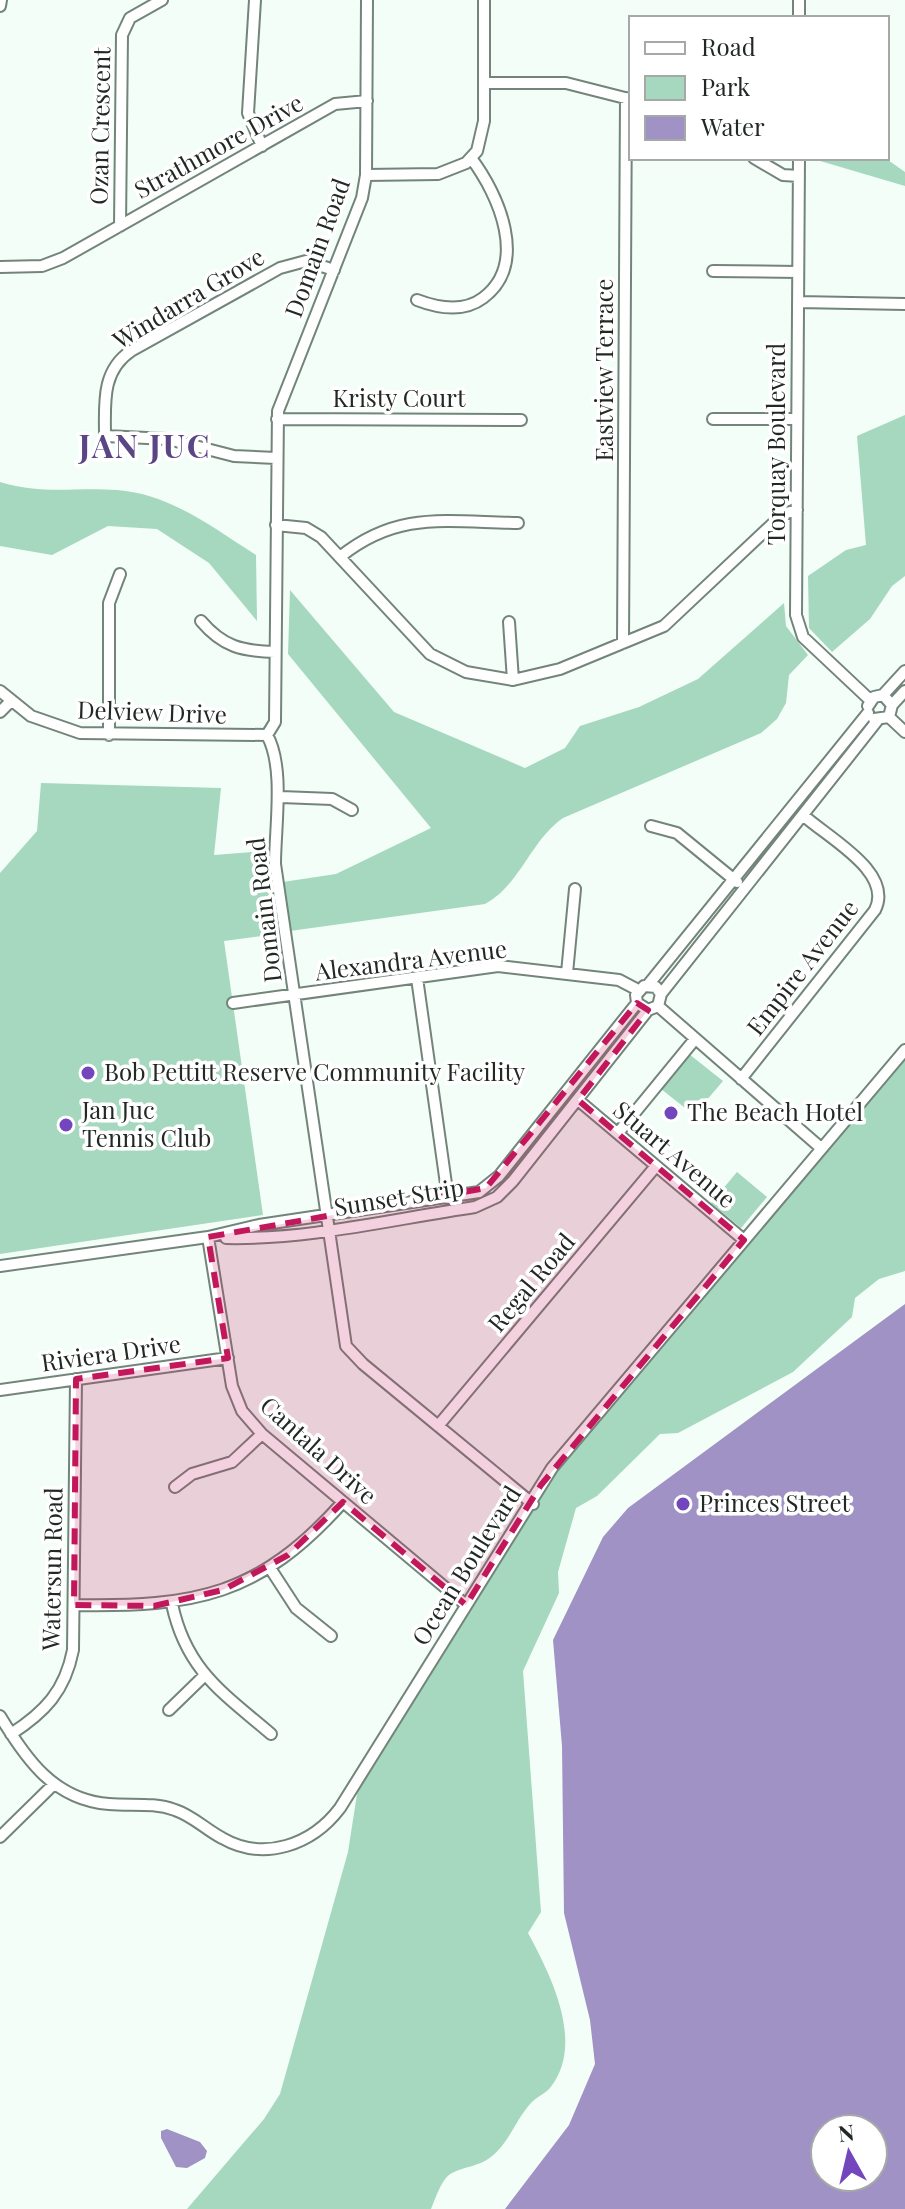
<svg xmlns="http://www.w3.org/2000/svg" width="905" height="2209" viewBox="0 0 905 2209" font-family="'Playfair Display',serif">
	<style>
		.green { fill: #a5d8be }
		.water { fill: #a092c4; fill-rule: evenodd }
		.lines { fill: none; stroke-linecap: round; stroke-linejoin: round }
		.minor-casing { stroke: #73857b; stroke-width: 14 }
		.minor { stroke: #fff; stroke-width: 10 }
		.marked { fill: #c2185b; fill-opacity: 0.2; stroke: #c2185b; stroke-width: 6; stroke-dasharray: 16 10; stroke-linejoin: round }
		.poi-dot { fill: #7446be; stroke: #fff; stroke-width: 3 }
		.labels { text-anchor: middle; stroke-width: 7; stroke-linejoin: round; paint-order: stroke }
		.street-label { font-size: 24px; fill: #222925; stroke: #fff }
		.poi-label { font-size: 24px; fill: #222925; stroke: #fff; text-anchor: start }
		.district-label { font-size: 32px; font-weight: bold; letter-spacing: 2px; fill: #5a4684; stroke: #fff }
	</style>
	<rect width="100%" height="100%" fill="#f3fef8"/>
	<!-- green -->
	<path class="green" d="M 810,158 L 885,158 L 905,172 L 905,186 Z
		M 905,415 L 905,576 L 892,586 L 870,619 L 832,652 L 809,628 L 808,576 L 846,550 L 866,545 L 857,436 Z
		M 0,482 C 43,495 73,487 117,490 C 170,494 212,527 256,555 L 257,621 L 209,563 L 157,529 L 108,526 L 52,555 L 0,546 Z
		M 290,590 L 394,712 L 525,768 L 565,748 L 580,726 L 639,707 L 698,679 L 784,603 L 786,626 L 808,655 L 789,675 L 786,703 L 777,719 L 761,733 L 563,818 C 530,841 521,884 485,904 L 290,931 L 283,882 L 336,874 L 431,828 L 288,654 Z
		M 41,783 L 221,788 L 214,855 L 265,851 L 265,875 L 278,934 L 224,941 L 263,1215 L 0,1254 L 0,873 L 37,831 Z
		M 905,1050 L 905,1271 L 879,1279 L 855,1298 L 852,1317 L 793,1372 L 678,1433 L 660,1434 L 597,1496 L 576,1508 L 558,1572 L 559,1593 L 523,1671 L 541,1912 L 528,1933 C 550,1974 586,2043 550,2088 C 545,2094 536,2097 531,2103 C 516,2119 509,2143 491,2157 C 478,2167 465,2166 452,2173 C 441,2179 436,2198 431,2209 L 187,2209 L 264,2119 L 280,2094 L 348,1852 L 360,1775 L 541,1485 Z
		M 689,1054 L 723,1081 L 694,1115 L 661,1089 Z
		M 737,1172 L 767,1197 L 741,1228 L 711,1203 Z"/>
	<!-- water -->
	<path class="water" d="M 905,1304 L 905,2209 L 505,2209 L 569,2125 L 595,2064 L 590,2020 L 564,1913 L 562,1746 L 553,1640 L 603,1537 L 628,1508 ZM 825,2129 L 873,2129 L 873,2177 L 825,2177 Z
		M 167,2129 L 200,2142 L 207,2151 L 205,2158 L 187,2168 L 176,2167 L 161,2138 L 161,2131 Z"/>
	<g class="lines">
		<!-- minor casing -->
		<g class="minor-casing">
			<path id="minor" d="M 255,0 L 248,113 L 262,146
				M 367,0 L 366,175 L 362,198 L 278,411 L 275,722 L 267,735 C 285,767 275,827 275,864 L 346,1346 L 363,1364 L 533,1504
				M 0,6 L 1,0
				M 799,18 L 799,0
				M 484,83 L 566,83 L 629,99
				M 754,158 L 783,175 L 799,176
				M 799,158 L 796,615 L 803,637 L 870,700
				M 366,175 L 438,174 L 466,163 L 477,151 L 484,121 L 484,0
				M 120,226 L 122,35 L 130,18 L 162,0
				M 0,267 L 42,266 L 63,258 L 335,104 L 367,101
				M 713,271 L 798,272
				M 417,300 C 438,308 463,313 483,298 C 529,264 499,195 471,158
				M 798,302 L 905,304
				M 277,419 L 521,420
				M 713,419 L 797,419
				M 276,458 L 234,456 L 168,439 L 105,436 C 105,404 101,371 131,351 L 280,268 L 306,261 L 334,270
				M 276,525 L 306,528 L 321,537 L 430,654 L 466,672 L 513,680 L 560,669 L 664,626 L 783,514 L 797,510
				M 340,557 C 398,510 448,522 518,523
				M 201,621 C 223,647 242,651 275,652
				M 509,622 L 513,680
				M 623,643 L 626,98
				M 0,691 L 31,716 L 80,733 L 267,735
				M 883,695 L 905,671
				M 868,706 L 874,697 L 883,695 L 892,705
				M 0,712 L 10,702
				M 889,717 L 905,732
				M 874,719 L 889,717 L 892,705 L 905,691
				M 109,735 L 109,603 L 120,574
				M 281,797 L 332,799 L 352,810
				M 651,826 L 677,833 L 737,882
				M 567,973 L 575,889
				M 417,978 L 448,1198
				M 648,985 L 868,713
				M 661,994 L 656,987 L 644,986 L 636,995 L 637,1003 L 648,1010 L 658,1006 L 661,994 L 877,721
				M 233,1003 L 498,966 L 619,980 L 638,990
				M 658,1006 L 821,1148
				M 741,1079 L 875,910 C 894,872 828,838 803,815
				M 578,1100 L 744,1240
				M 618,1133 L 695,1039
				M 208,1237 L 232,1386 L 242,1411 L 262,1434 L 466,1605
				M 226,1238 C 308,1240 393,1219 475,1207 L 497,1197 L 513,1181 L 648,1010
				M 0,1266 L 208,1237 L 259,1225 L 479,1192 L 499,1176 L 637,1003
				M 0,1390 L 228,1358
				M 438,1426 L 656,1166
				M 175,1487 L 192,1474 L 232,1462 L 262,1434
				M 270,1568 L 296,1608 L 331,1636
				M 172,1604 C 186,1670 223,1693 271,1734
				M 74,1605 C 196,1607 259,1596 343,1502
				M 169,1710 L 204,1676
				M 0,1716 C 26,1759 54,1800 109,1804 C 131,1806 153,1802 175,1810 C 193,1816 205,1829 222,1838 C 264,1862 312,1845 340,1808 L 552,1468 L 905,1050
				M 11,1734 C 45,1712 65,1691 73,1650 L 76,1379
				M 0,1837 L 54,1784"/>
		</g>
		<!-- minor -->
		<use href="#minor" class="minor"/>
	</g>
	<!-- marked area -->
	<path class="marked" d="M 637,1003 L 648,1010 L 578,1100 L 744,1240 L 541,1485 L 466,1605 L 343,1502 L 288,1555 L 223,1590 L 154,1606 L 74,1605 L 76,1379 L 228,1358 L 208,1237 L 486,1188 Z"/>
	<!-- markers -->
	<g class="poi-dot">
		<circle cx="88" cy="1073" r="8"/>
		<circle cx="671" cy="1113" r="8"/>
		<circle cx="66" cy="1125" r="8"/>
		<circle cx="683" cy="1504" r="8"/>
	</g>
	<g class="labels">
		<!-- street labels -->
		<g class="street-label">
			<text transform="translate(101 126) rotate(-89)" y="8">Ozan Crescent</text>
			<text transform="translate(219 147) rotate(-29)" y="8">Strathmore Drive</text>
			<text transform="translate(318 248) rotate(-70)" y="8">Domain Road</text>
			<text transform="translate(189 299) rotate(-31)" y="8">Windarra Grove</text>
			<text transform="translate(605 370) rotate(-90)" y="8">Eastview Terrace</text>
			<text x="399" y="407">Kristy Court</text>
			<text transform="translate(777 444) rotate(-90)" y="8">Torquay Boulevard</text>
			<text transform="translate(152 713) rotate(2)" y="8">Delview Drive</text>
			<text transform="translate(265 910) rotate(-97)" y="8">Domain Road</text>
			<text transform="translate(411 961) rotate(-7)" y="8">Alexandra Avenue</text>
			<text transform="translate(803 968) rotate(-52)" y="8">Empire Avenue</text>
			<text transform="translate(674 1155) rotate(40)" y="8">Stuart Avenue</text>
			<text transform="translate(399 1198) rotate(-9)" y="8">Sunset Strip</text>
			<text transform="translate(532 1283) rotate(-50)" y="8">Regal Road</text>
			<text transform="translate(111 1354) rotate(-8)" y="8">Riviera Drive</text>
			<text transform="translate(318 1451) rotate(42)" y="8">Cantala Drive</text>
			<text transform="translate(467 1566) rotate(-58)" y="8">Ocean Boulevard</text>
			<text transform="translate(53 1569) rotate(-89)" y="8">Watersun Road</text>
		</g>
		<!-- poi labels -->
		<g class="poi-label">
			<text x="104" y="1081">Bob Pettitt Reserve Community Facility</text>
			<text x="82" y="1119">Jan Juc<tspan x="82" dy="28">Tennis Club</tspan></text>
			<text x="687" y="1121">The Beach Hotel</text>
			<text x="699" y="1512">Princes Street</text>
		</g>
		<!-- district labels -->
		<g class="district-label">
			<text x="145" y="458">JAN JUC</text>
		</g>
	</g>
	<!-- legend -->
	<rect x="629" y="16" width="260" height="144" fill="#ffffff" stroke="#a7a9a8" stroke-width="2"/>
	<rect x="645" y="42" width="40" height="12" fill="#ffffff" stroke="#a7a9a8" stroke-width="2"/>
	<text x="701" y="56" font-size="24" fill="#222925">Road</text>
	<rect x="645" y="76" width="40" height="24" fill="#a5d8be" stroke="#a7a9a8" stroke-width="2"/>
	<text x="701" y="96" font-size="24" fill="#222925">Park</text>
	<rect x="645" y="116" width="40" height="24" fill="#a092c4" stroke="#a7a9a8" stroke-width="2"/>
	<text x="701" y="136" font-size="24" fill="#222925">Water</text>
	<!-- north arrow -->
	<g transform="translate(849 2153) rotate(352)"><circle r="38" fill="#ffffff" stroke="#a7a9a8" stroke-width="2"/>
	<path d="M0-6L14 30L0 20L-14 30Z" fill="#7446be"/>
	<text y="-12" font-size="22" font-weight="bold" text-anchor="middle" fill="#222925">N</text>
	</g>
</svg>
